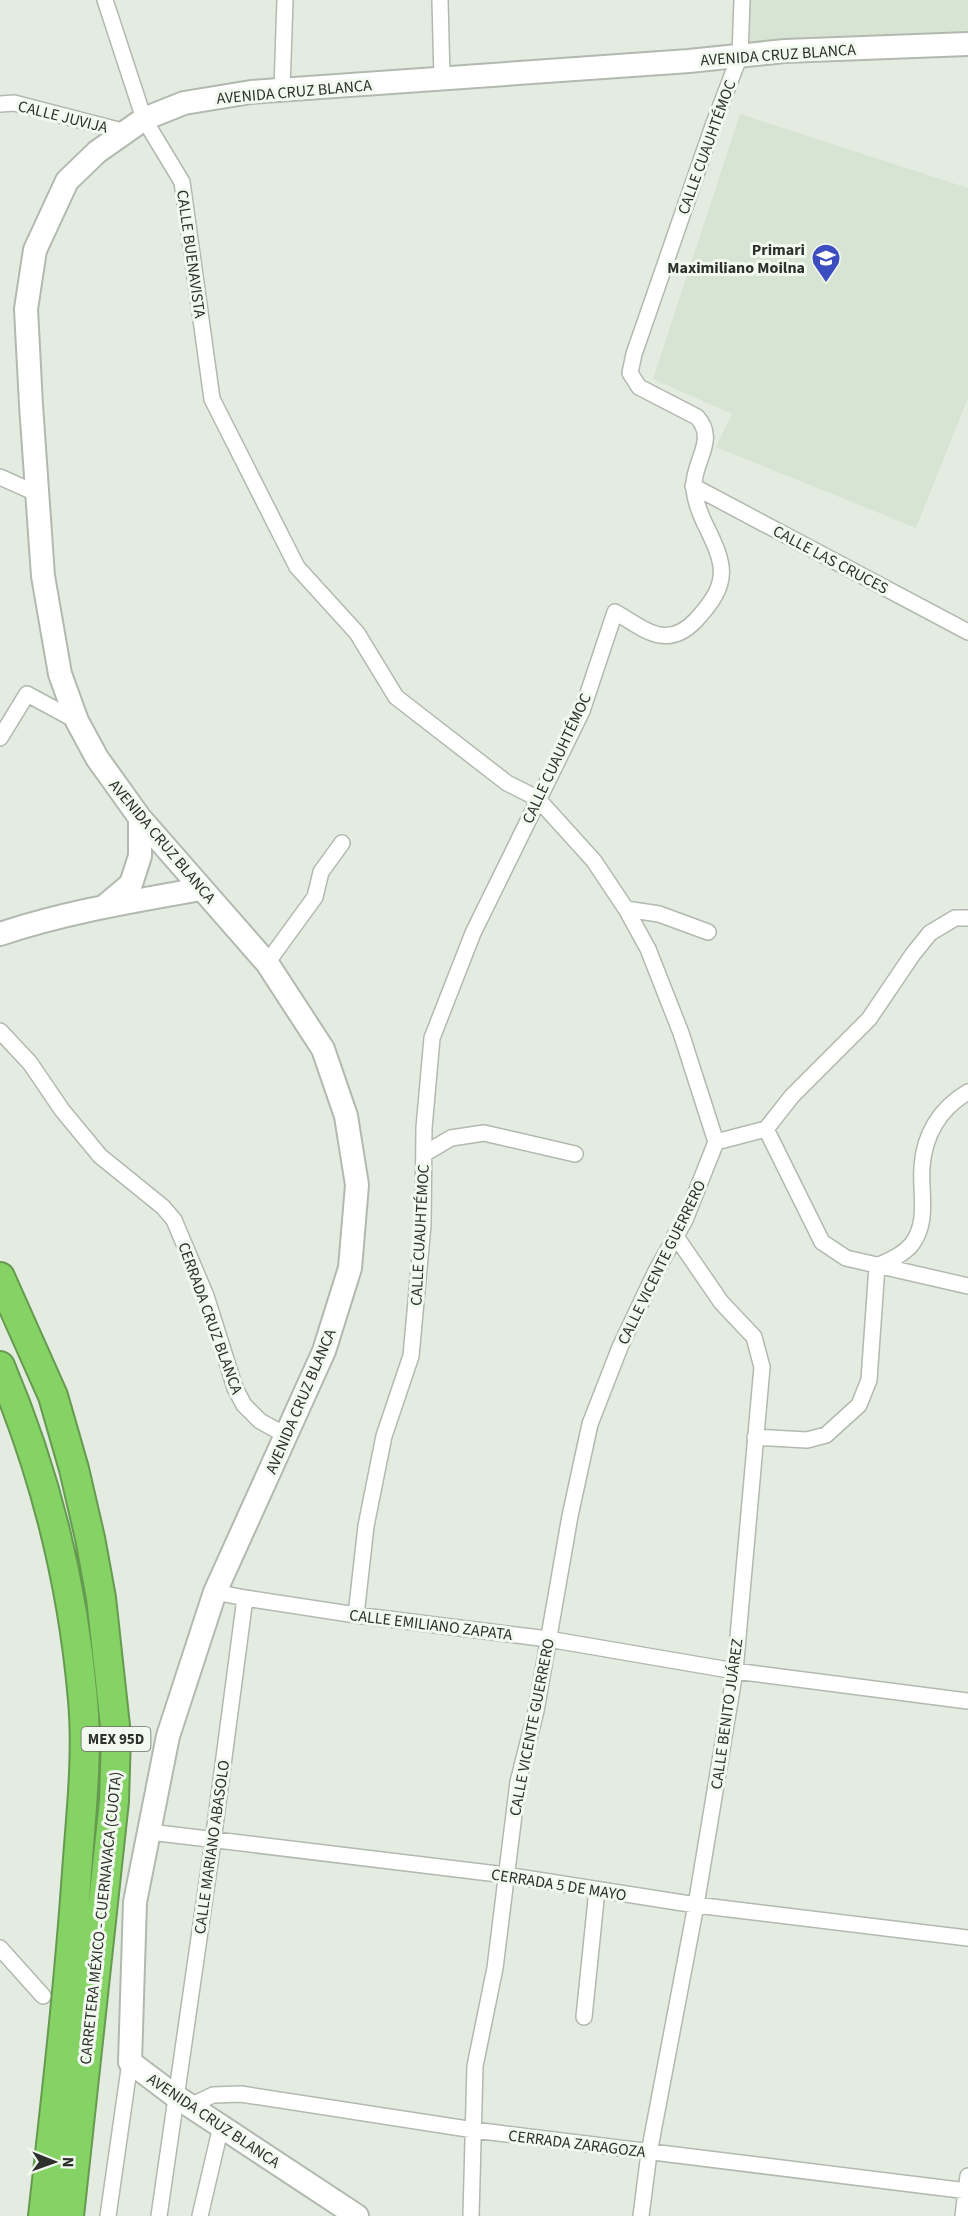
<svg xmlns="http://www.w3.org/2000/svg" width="968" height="2216" viewBox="0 0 968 2216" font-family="'Source Sans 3',sans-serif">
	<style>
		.built { fill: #d7e3d3 }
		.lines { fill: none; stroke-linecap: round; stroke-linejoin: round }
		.minor-casing { stroke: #b2b9af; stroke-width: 18 }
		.secondary-casing { stroke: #b2b9af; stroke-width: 26 }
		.motorway-casing { stroke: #669a50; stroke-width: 32 }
		.minor { stroke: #fff; stroke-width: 15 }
		.secondary { stroke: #fff; stroke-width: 22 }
		.motorway { stroke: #84d364; stroke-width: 28 }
		.labels { text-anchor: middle; stroke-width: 6; stroke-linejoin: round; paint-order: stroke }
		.shield { fill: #f2f9ef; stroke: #686c66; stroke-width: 1.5 }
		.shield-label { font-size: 15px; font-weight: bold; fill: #2d302c }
		.street-label { font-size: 16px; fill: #2d302c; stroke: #f2f9ef }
		.poi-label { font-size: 16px; font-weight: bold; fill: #2d302c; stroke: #f2f9ef; text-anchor: end }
	</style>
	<rect width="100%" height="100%" fill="#e4ece2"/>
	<!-- built -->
	<path class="built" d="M 742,0 L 968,0 L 968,44 L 740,55 Z
		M 740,114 L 968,188 L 968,398 L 916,528 L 716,447 L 732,414 L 653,379 Z"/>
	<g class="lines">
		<!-- minor casing -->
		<g class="minor-casing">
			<path id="minor" d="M 105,0 L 144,119 L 182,182 L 212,399 L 297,567 L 357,633 L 396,697 L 507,783 L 537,798 L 594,861 L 626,909 L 648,949 L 681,1033 L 716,1142 L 685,1220 L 656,1271 L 620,1347 L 590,1424 L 570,1516 L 536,1711 L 518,1782 L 495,1968 L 475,2066 L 471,2216
				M 440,0 L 442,78
				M 282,89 L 285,0
				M 0,104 L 14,103 L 126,132
				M 0,477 L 38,494
				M 693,486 L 968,632
				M 0,738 L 27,694 L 77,721
				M 626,909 L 659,914 L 708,932
				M 267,963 L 315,897 L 321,872 L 342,843
				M 0,1031 L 30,1063 L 62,1110 L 100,1156 L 163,1207 L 174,1220 L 206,1296 L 235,1388 L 244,1405 L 260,1421 L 287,1436
				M 766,1129 L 792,1096 L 869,1019 L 913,954 L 930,933 L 955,918 L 968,918
				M 716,1142 L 766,1129 L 822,1242 L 846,1258 L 968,1286
				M 424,1154 L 451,1138 L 484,1133 L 575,1154
				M 877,1266 C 890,1260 903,1255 912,1244 C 929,1221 920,1193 922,1167 C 924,1135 940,1108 968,1092
				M 755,1437 L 807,1440 L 826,1435 L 859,1405 L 869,1380 L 877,1266
				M 215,1592 L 245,1598 L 356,1615 L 548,1639 L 735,1671 L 968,1701
				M 356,1615 L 366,1526 L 384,1436 L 411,1356 L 423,1225 L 424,1128 L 432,1038 L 473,933 L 582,711 L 615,612 C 644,629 667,651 696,620 C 731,582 726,566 704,522 C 699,511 694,498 694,486 C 693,461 718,440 697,417 L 639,387 L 630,373 L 634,354 L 714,123 L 740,55 L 742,0
				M 150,1832 L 506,1875 L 696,1905 L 968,1938
				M 0,1948 L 43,1996
				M 584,2017 L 597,1890
				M 190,2106 L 213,2095 L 241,2094 L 474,2130 L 968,2191
				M 108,2216 L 130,2062
				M 159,2216 L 213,1841 L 245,1598
				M 200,2216 L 221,2126
				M 641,2216 L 649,2153 L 696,1905 L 735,1671 L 762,1367 L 754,1337 L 721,1302 L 675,1235
				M 963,2216 L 968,2176"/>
		</g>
		<!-- secondary casing -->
		<g class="secondary-casing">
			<path id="secondary" d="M 105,906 L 131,884 L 140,856 L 140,818
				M 0,934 C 65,912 134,901 201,889
				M 357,2216 L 175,2096 L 130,2062 L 135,1902 L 168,1736 L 215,1592 L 324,1351 L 350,1268 L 357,1185 L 346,1116 L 323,1049 L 267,963 L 140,818 L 97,758 L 77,721 L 60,674 L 43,576 L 31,405 L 26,309 L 35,250 L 67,181 L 97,152 L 144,119 L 184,103 L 251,92 L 689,61 L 785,51 L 968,44"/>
		</g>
		<!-- motorway casing -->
		<g class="motorway-casing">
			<path id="motorway" d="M 0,1277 L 53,1396 L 74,1469 L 90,1538 L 101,1598 L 116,1735 L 114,1801 L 69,2216
				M 0,1366 C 45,1472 73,1584 83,1700 C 88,1757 81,1815 77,1872 C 69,1987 56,2101 43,2216"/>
		</g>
		<!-- minor -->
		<use href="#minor" class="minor"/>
		<!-- secondary -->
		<use href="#secondary" class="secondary"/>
		<!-- motorway -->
		<use href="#motorway" class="motorway"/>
	</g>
	<!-- icons -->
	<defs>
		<g id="school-pin" transform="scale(1.5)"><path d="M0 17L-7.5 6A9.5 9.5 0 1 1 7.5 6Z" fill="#3c4dc0" stroke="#f2f9ef"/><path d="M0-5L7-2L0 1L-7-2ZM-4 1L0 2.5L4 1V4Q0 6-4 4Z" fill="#fff"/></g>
	</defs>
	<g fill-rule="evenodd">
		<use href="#school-pin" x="826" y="258"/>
	</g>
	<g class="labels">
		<!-- shield labels -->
		<rect class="shield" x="81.5" y="1727" width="69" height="24" rx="4.5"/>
		<g class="shield-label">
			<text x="116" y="1744">MEX 95D</text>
		</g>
		<!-- street labels -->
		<g class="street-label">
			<text transform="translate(778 54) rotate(-4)" y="6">AVENIDA CRUZ BLANCA</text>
			<text transform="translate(294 91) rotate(-5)" y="6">AVENIDA CRUZ BLANCA</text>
			<text transform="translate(63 116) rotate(14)" y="6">CALLE JUVIJA</text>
			<text transform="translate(706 147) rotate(-70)" y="6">CALLE CUAUHTÉMOC</text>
			<text transform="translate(192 254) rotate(82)" y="6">CALLE BUENAVISTA</text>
			<text transform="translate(831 559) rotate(28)" y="6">CALLE LAS CRUCES</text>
			<text transform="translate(556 758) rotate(-65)" y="6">CALLE CUAUHTÉMOC</text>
			<text transform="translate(163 841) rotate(50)" y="6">AVENIDA CRUZ BLANCA</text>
			<text transform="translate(419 1235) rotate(-87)" y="6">CALLE CUAUHTÉMOC</text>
			<text transform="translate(661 1262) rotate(-64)" y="6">CALLE VICENTE GUERRERO</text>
			<text transform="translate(211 1318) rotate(70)" y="6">CERRADA CRUZ BLANCA</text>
			<text transform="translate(300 1401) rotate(-67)" y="6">AVENIDA CRUZ BLANCA</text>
			<text transform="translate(431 1624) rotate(7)" y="6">CALLE EMILIANO ZAPATA</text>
			<text transform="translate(726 1714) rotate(-82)" y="6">CALLE BENITO JUÁREZ</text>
			<text transform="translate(531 1727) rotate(-79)" y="6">CALLE VICENTE GUERRERO</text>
			<text transform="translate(211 1847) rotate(-82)" y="6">CALLE MARIANO ABASOLO</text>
			<text transform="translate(559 1884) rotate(9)" y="6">CERRADA 5 DE MAYO</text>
			<text transform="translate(100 1918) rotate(-84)" y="6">CARRETERA MÉXICO - CUERNAVACA (CUOTA)</text>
			<text transform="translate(214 2120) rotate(34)" y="6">AVENIDA CRUZ BLANCA</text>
			<text transform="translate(577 2143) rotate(7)" y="6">CERRADA ZARAGOZA</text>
		</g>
		<!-- poi labels -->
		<g class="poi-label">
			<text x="805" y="255">Primari<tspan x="805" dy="18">Maximiliano Moilna</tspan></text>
		</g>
	</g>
	<!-- north arrow -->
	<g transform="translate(54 2162) rotate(91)" stroke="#f2f9ef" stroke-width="4.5" paint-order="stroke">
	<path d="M0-4.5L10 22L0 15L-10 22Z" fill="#2d302c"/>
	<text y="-9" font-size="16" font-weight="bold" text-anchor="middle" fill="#2d302c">N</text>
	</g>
</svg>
